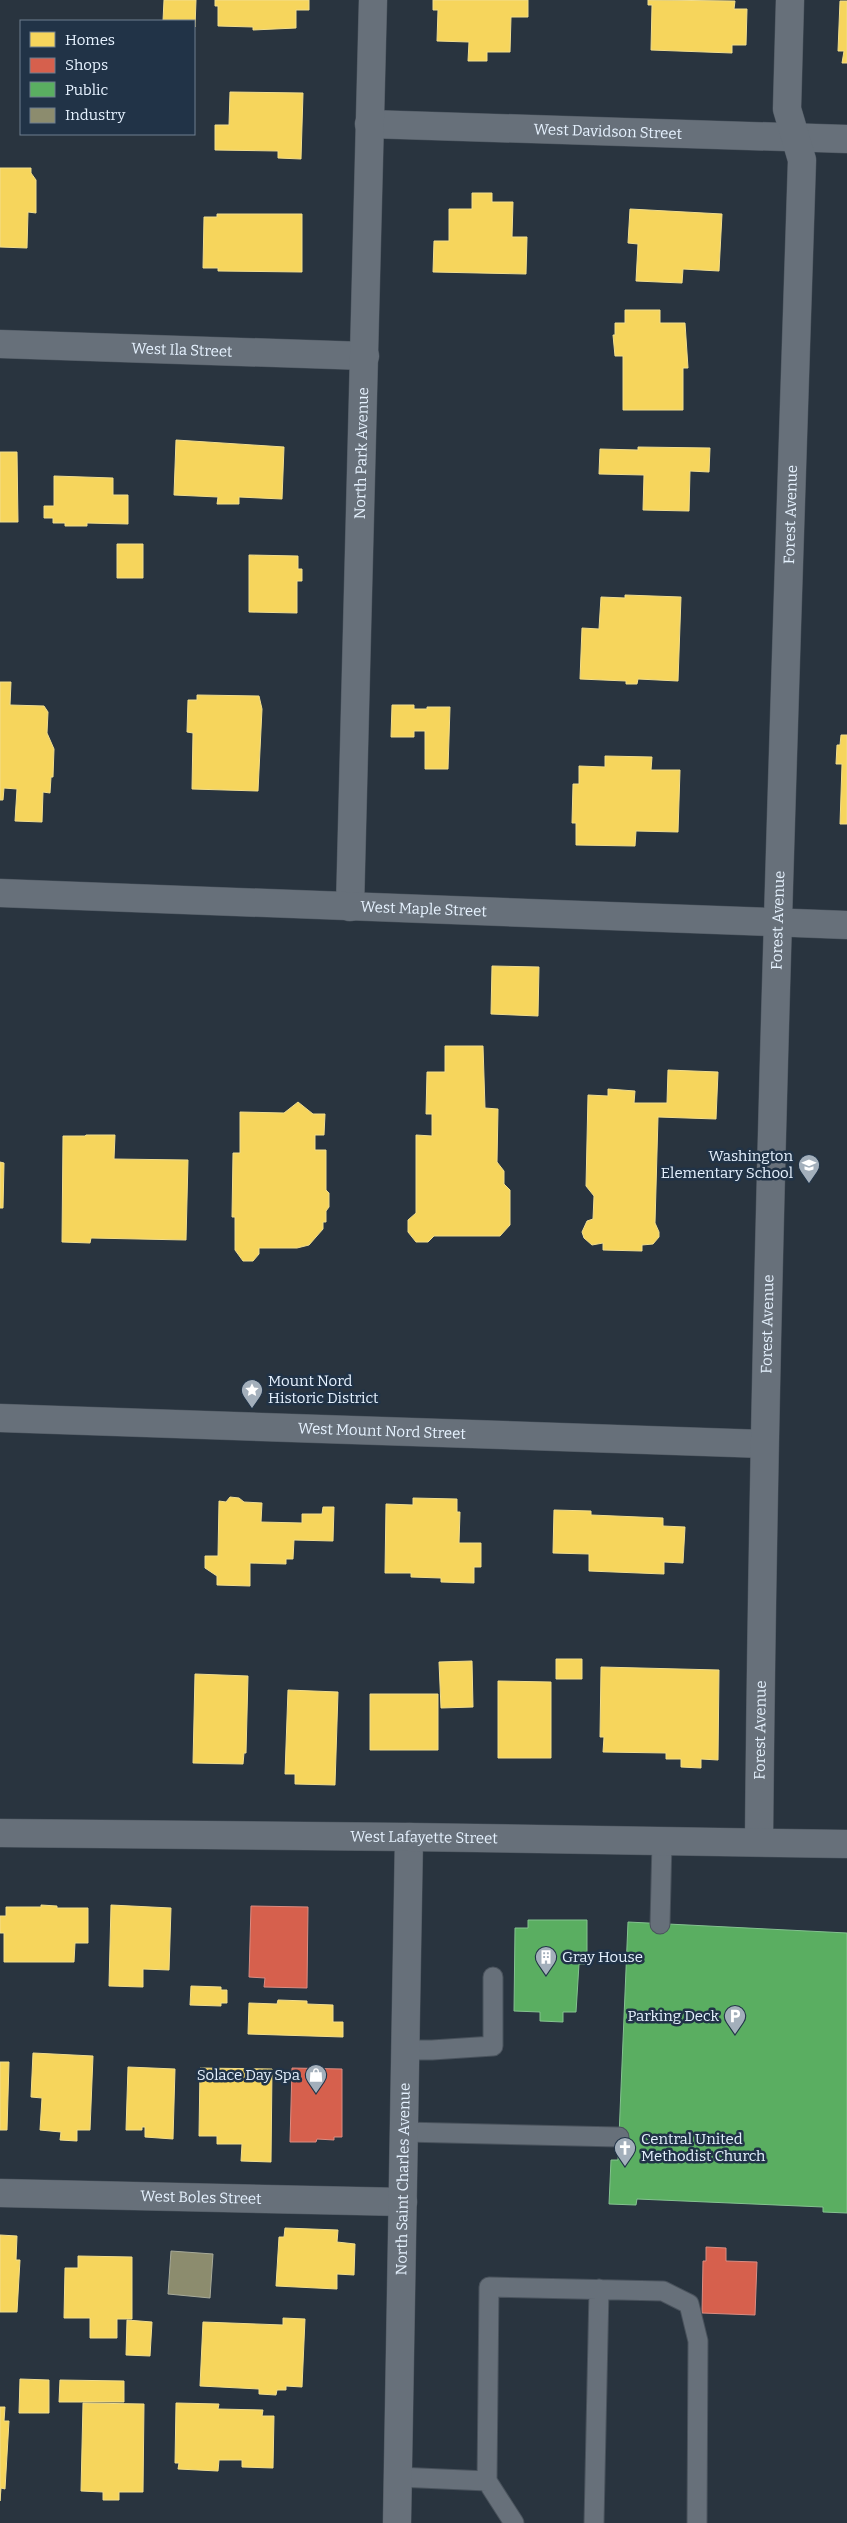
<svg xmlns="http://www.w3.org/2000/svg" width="847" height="2523" viewBox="0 0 847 2523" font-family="Bitter,serif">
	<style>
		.homes { fill: #f6d55c; stroke: #f1dd8d }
		.shops { fill: #d6604d; stroke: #da8c82 }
		.public { fill: #5aae61; stroke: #84c290 }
		.industry { fill: #8c8c6e; stroke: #a7aa99 }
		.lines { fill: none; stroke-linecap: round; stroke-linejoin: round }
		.service-casing { stroke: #49525c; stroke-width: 21 }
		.minor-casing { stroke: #49525c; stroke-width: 29 }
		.tertiary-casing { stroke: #49525c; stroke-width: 29 }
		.service { stroke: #67707a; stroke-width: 19 }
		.minor { stroke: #67707a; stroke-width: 28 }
		.tertiary { stroke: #67707a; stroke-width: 28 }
		.labels { text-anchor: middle; stroke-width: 5; stroke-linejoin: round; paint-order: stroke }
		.street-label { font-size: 15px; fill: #e5f1fe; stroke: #213347 }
		.poi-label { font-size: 15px; fill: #e5f1fe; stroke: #213347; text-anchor: end }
	</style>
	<rect width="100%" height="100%" fill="#29343f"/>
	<!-- homes -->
	<path class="homes" d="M 164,0 L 196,0 L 195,27 L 194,21 L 163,21 Z
		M 215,0 L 309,0 L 309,10 L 296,10 L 296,28 L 253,30 L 253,27 L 218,26 L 218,6 L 215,6 Z
		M 433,0 L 528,0 L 528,17 L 511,17 L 510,52 L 487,52 L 487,61 L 468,61 L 469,42 L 437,41 L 438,10 L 433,10 Z
		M 648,0 L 735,1 L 734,9 L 747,9 L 746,45 L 732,45 L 732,53 L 651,50 L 652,5 L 648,5 Z
		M 840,1 L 847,1 L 847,63 L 842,63 L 844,51 L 838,51 Z
		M 230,92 L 303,93 L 301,159 L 278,158 L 278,151 L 215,150 L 215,125 L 229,125 Z
		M 0,168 L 31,168 L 31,173 L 36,180 L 36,213 L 28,212 L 27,248 L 0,247 Z
		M 472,193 L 492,193 L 492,202 L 513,202 L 512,237 L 527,237 L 526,274 L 433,272 L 434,241 L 449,241 L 449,209 L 472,209 Z
		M 630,209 L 722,214 L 719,271 L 683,269 L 682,283 L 636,281 L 638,244 L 628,243 Z
		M 217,214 L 302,214 L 302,272 L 218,271 L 218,268 L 203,268 L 204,217 L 217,217 Z
		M 625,310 L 660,310 L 660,323 L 685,323 L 688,368 L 683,368 L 683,410 L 623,410 L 623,356 L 615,356 L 613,335 L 615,335 L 615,323 L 625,323 Z
		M 176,440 L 284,447 L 282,499 L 239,497 L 239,504 L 217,504 L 218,497 L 174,495 Z
		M 638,447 L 710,448 L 709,472 L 690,471 L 689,511 L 643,510 L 644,475 L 599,474 L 600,449 L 638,450 Z
		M 0,452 L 17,452 L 18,522 L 0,522 Z
		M 54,476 L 113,478 L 113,495 L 128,495 L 128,524 L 87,523 L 87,526 L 65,526 L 65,523 L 53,523 L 53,518 L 44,518 L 44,506 L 54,506 Z
		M 117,544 L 143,544 L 143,578 L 117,578 Z
		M 249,555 L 298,556 L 298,569 L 302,569 L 302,581 L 297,581 L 297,613 L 249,612 Z
		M 625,595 L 681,597 L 678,681 L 638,679 L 637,684 L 626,684 L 626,681 L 580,679 L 582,628 L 599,629 L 601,597 L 625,598 Z
		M 0,682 L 11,682 L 10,705 L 44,706 L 48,712 L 47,733 L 54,749 L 53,777 L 51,777 L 50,793 L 43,792 L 42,822 L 15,821 L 17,789 L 4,788 L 3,800 L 0,800 Z
		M 197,695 L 259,696 L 262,709 L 258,791 L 192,789 L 193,733 L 187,732 L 188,700 L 197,700 Z
		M 392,705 L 414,705 L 414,709 L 427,709 L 427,707 L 450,707 L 448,769 L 425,769 L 425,731 L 414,731 L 414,737 L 391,737 Z
		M 841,735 L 847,735 L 847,824 L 840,824 L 842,764 L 836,764 L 837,745 L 840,745 Z
		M 605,756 L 652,757 L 651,770 L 680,770 L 678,832 L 636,831 L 635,846 L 576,845 L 576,823 L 572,823 L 573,784 L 579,784 L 579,766 L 605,767 Z
		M 492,966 L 539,967 L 538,1016 L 491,1014 Z
		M 445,1046 L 483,1046 L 485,1108 L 498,1109 L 497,1162 L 504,1171 L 504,1184 L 510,1190 L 510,1225 L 500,1236 L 434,1236 L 428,1242 L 416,1242 L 408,1232 L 408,1220 L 416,1213 L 416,1135 L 432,1136 L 432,1114 L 426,1114 L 427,1072 L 445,1072 Z
		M 668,1070 L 718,1072 L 716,1119 L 658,1117 L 655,1223 L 659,1232 L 659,1237 L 653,1244 L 642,1245 L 642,1251 L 603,1250 L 603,1243 L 592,1245 L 584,1238 L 582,1232 L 587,1221 L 593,1219 L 594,1196 L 586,1186 L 588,1095 L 608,1096 L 608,1089 L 635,1091 L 634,1103 L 667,1103 Z
		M 298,1102 L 313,1114 L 325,1114 L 324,1135 L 315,1135 L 315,1150 L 326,1150 L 326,1190 L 329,1193 L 329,1207 L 326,1211 L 326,1222 L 323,1222 L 323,1229 L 309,1245 L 297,1248 L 259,1248 L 259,1254 L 253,1261 L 243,1261 L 235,1250 L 235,1217 L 232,1217 L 233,1153 L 240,1153 L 240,1112 L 284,1113 Z
		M 86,1135 L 115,1135 L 114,1159 L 188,1160 L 186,1240 L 91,1238 L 90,1243 L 62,1242 L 63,1136 L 85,1136 Z
		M 0,1162 L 4,1163 L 3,1208 L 0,1208 Z
		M 230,1497 L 239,1498 L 244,1502 L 262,1503 L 261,1522 L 302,1523 L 302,1514 L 322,1514 L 323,1507 L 334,1507 L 333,1541 L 294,1540 L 293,1559 L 286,1559 L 286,1564 L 250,1563 L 250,1586 L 217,1585 L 217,1576 L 205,1568 L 205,1556 L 218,1556 L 219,1501 L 226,1502 Z
		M 413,1498 L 457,1499 L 457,1512 L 460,1512 L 459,1543 L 481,1543 L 481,1567 L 474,1567 L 474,1583 L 441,1582 L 441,1578 L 411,1577 L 411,1573 L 385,1573 L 386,1504 L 413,1505 Z
		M 554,1510 L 591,1511 L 591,1515 L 663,1518 L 663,1526 L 685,1527 L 683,1563 L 664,1562 L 664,1574 L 589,1571 L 589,1554 L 553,1553 Z
		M 556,1659 L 582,1659 L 582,1679 L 556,1679 Z
		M 472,1661 L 473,1707 L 441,1708 L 439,1662 Z
		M 601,1667 L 719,1670 L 718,1760 L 701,1759 L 701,1768 L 681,1767 L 681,1759 L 666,1759 L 666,1753 L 603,1752 L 604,1737 L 600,1737 Z
		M 195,1674 L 248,1676 L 246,1753 L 244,1753 L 243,1764 L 193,1763 Z
		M 498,1681 L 551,1682 L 551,1758 L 498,1758 Z
		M 288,1690 L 338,1692 L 335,1785 L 295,1784 L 295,1774 L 285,1774 Z
		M 370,1694 L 438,1694 L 438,1750 L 370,1750 Z
		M 41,1905 L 57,1906 L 57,1908 L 88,1908 L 88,1943 L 75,1943 L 74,1962 L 4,1962 L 4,1933 L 0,1933 L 0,1916 L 6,1916 L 6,1907 L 41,1907 Z
		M 111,1905 L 171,1908 L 169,1970 L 143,1969 L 143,1987 L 109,1986 Z
		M 191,1986 L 221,1987 L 221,1990 L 227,1990 L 227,2003 L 221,2003 L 221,2006 L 190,2005 Z
		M 278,2000 L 307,2001 L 307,2004 L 333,2005 L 333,2022 L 343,2022 L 343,2037 L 248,2034 L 249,2003 L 277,2004 Z
		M 33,2053 L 93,2056 L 90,2130 L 77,2130 L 77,2141 L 60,2140 L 61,2132 L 40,2130 L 42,2098 L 31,2097 Z
		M 0,2062 L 9,2062 L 7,2130 L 0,2130 Z
		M 128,2067 L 175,2069 L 173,2139 L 145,2137 L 145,2127 L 142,2127 L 142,2130 L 126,2130 Z
		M 200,2068 L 272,2069 L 271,2162 L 241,2161 L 242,2144 L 217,2144 L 217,2136 L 199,2136 Z
		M 285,2228 L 338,2230 L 337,2242 L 355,2244 L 354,2275 L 337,2274 L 337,2289 L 276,2286 L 279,2237 L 284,2237 Z
		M 0,2235 L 17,2236 L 16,2260 L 20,2260 L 17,2312 L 0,2312 Z
		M 78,2256 L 132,2257 L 132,2319 L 117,2319 L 117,2338 L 90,2338 L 90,2318 L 64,2318 L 65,2268 L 78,2268 Z
		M 283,2318 L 305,2319 L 302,2387 L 286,2386 L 286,2390 L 277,2390 L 276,2395 L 259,2394 L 259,2389 L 200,2386 L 203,2322 L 283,2325 Z
		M 127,2320 L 152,2322 L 150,2356 L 126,2355 Z
		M 20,2379 L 49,2380 L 49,2413 L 19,2413 Z
		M 60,2380 L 124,2381 L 124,2402 L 59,2402 Z
		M 83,2403 L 144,2404 L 143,2492 L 119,2492 L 119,2500 L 103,2500 L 103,2492 L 81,2491 Z
		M 176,2403 L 219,2404 L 218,2409 L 263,2410 L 262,2416 L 274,2416 L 273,2468 L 242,2467 L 242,2460 L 219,2460 L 218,2471 L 178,2469 L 179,2463 L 175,2463 Z
		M 0,2407 L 5,2407 L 4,2421 L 9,2421 L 5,2489 L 1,2488 L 0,2501 Z"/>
	<!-- shops -->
	<path class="shops" d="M 251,1906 L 308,1907 L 307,1988 L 264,1987 L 265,1978 L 249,1977 Z
		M 292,2068 L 342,2069 L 342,2137 L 334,2137 L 334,2140 L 317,2139 L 316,2142 L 290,2142 Z
		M 706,2247 L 726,2248 L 726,2261 L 757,2262 L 755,2315 L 702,2313 L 703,2261 L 706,2261 Z"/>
	<!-- public -->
	<path class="public" d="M 528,1920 L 587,1920 L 587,1964 L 579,1964 L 576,2012 L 563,2012 L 563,2022 L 540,2021 L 540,2012 L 514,2011 L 515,1928 L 528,1928 Z
		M 628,1922 L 847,1933 L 847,2213 L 823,2212 L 823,2207 L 637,2199 L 636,2205 L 609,2204 L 611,2160 L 618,2160 Z"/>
	<!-- industry -->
	<path class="industry" d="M 171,2251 L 213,2254 L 210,2298 L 168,2294 Z"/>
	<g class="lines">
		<!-- service casing -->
		<g class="service-casing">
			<path id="service" d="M 660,1924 L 662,1841
				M 406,2050 L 432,2050 L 493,2046 L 493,1977
				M 404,2132 L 619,2137
				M 398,2477 L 487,2481
				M 514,2523 L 487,2481 L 489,2287 L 663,2291 L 689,2304 L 698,2341 L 697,2523
				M 594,2523 L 599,2289"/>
		</g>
		<!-- minor casing -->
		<g class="minor-casing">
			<g id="minor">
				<path id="s1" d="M 369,124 L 847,139"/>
				<path id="s2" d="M 0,344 L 365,356"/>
				<path id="s3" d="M 350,907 L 373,0"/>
				<path id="s4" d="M 0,1418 L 764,1444"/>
				<path id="s5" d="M 759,1842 C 764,1281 784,720 802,160 L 787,109 L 790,0"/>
				<path id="s6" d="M 0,2193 L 403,2202"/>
				<path id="s7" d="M 397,2523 L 409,1837"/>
			</g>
		</g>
		<!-- tertiary casing -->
		<g class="tertiary-casing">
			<g id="tertiary">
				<path id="s8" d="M 0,893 L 847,925"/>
				<path id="s9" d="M 0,1833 L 409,1837 L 847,1844"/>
			</g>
		</g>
		<!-- service -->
		<use href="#service" class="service"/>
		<!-- minor -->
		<use href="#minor" class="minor"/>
		<!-- tertiary -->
		<use href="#tertiary" class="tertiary"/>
	</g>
	<!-- icons -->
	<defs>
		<g id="school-pin" transform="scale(1.125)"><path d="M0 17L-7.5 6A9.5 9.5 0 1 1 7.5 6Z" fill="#a3afbb" stroke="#213347"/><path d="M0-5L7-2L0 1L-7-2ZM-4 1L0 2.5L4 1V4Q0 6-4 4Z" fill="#fff"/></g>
		<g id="sight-pin" transform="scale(1.125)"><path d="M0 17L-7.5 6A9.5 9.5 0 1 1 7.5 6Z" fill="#a3afbb" stroke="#213347"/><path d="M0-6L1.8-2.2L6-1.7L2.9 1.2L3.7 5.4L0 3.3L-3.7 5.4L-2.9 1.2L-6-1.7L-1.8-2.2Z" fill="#fff"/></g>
		<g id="building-pin" transform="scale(1.125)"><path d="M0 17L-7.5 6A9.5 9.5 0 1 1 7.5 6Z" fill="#a3afbb" stroke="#213347"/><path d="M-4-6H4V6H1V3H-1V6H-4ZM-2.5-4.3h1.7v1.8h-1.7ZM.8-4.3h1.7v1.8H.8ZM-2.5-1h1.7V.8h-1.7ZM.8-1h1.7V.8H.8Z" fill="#fff"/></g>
		<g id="parking-pin" transform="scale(1.125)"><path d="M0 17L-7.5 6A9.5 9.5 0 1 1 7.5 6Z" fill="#a3afbb" stroke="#213347"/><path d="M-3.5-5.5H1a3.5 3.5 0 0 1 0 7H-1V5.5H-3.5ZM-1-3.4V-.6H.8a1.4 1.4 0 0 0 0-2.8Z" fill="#fff"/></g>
		<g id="shop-pin" transform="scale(1.125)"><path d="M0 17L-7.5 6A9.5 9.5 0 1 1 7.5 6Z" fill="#a3afbb" stroke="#213347"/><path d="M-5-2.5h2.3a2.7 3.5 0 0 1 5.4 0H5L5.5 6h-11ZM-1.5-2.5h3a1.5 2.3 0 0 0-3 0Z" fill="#fff"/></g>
		<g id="church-pin" transform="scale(1.125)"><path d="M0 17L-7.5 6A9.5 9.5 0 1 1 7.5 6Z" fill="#a3afbb" stroke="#213347"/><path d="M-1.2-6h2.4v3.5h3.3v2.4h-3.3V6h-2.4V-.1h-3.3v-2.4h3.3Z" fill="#fff"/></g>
	</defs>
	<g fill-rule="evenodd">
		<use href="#school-pin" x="809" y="1165"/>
		<use href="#sight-pin" x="252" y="1390"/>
		<use href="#building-pin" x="546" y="1957"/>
		<use href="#parking-pin" x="735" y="2016"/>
		<use href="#shop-pin" x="316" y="2075"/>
		<use href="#church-pin" x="625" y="2148"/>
	</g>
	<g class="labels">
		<!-- street labels -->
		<g class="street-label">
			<text dy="5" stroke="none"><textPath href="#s1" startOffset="239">West Davidson Street</textPath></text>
			<text dy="5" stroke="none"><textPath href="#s2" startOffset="182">West Ila Street</textPath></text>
			<text dy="5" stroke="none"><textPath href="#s3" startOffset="454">North Park Avenue</textPath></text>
			<text dy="5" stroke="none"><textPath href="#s5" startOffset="1328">Forest Avenue</textPath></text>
			<text dy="5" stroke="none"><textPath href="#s8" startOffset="424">West Maple Street</textPath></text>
			<text dy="5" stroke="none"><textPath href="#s5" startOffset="922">Forest Avenue</textPath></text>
			<text dy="5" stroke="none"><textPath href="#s5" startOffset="518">Forest Avenue</textPath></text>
			<text dy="5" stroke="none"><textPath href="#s4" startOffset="382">West Mount Nord Street</textPath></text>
			<text dy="5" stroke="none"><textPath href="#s5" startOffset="112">Forest Avenue</textPath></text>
			<text dy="5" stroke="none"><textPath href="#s9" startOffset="424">West Lafayette Street</textPath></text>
			<text dy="5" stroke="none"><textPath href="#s7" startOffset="344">North Saint Charles Avenue</textPath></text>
			<text dy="5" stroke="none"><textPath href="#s6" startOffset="201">West Boles Street</textPath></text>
		</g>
		<!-- poi labels -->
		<g class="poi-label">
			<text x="793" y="1161">Washington<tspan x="793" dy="17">Elementary School</tspan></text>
			<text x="268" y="1386" text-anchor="start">Mount Nord<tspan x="268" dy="17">Historic District</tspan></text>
			<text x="562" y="1962" text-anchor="start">Gray House</text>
			<text x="719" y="2021">Parking Deck</text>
			<text x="300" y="2080">Solace Day Spa</text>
			<text x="641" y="2144" text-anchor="start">Central United<tspan x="641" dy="17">Methodist Church</tspan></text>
		</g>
	</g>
	<!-- legend -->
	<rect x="20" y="20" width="175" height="115" fill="#213347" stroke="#6f7f90"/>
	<rect x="30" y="32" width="25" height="15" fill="#f6d55c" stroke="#6f7f90"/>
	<text x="65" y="45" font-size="15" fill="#e5f1fe">Homes</text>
	<rect x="30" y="58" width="25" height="15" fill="#d6604d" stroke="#6f7f90"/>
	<text x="65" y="70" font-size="15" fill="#e5f1fe">Shops</text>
	<rect x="30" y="82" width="25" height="15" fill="#5aae61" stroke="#6f7f90"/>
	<text x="65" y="95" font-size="15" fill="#e5f1fe">Public</text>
	<rect x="30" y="108" width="25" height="15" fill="#8c8c6e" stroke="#6f7f90"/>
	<text x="65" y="120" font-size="15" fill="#e5f1fe">Industry</text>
</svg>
